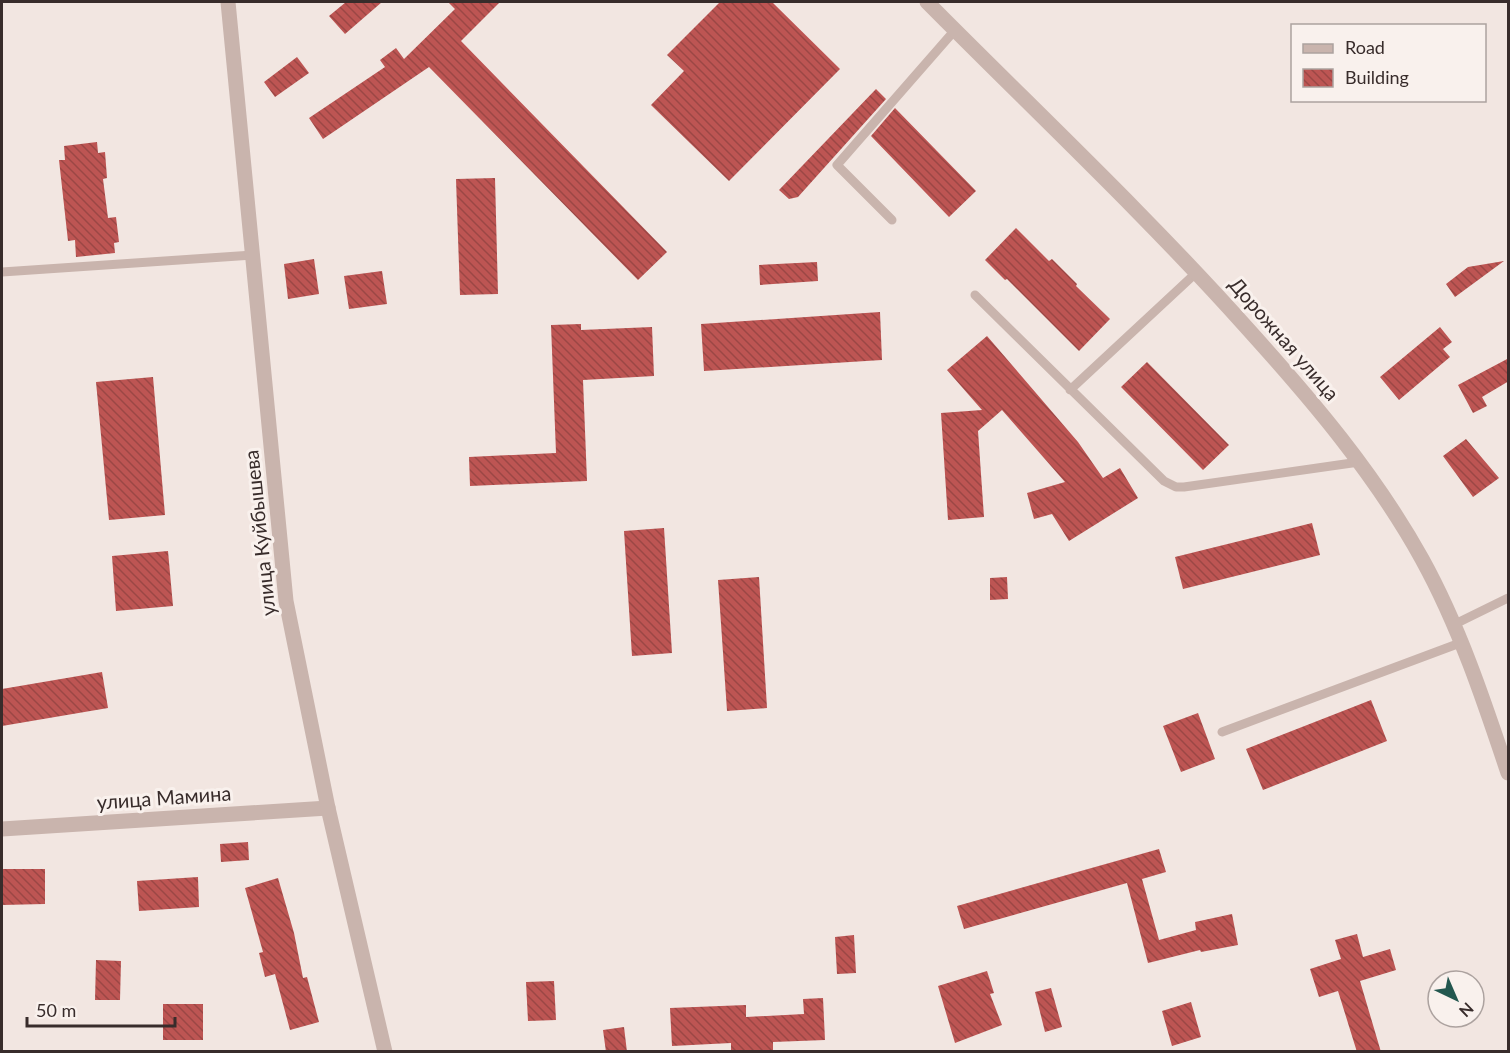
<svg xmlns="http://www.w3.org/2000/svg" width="1510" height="1053" viewBox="0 0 1510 1053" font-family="Lato,sans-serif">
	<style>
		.building { fill: url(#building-back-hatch) }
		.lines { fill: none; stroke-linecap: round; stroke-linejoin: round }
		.service { stroke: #c9b4ad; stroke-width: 9 }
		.minor { stroke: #c9b4ad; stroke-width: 15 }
		.tertiary { stroke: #c9b4ad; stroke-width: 15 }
		.labels { text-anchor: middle; stroke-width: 6; stroke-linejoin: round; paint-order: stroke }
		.street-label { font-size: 20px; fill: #382c2b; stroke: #f9f1ed }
	</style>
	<defs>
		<pattern id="building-back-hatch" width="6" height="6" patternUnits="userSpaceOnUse" patternTransform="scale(1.5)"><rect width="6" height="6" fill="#bd5553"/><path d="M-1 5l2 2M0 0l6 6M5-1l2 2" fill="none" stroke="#9b4745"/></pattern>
	</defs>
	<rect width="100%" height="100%" fill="#f2e6e1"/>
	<!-- building -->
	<path class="building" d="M 346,2 L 382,2 L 345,34 L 329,16 Z
		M 448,2 L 500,2 L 461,41 L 667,252 L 638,280 L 429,67 L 323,139 L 309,118 L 385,67 L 380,60 L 396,48 L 404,59 L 455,9 Z
		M 720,2 L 772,2 L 840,69 L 729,181 L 651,105 L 684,71 L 667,55 Z
		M 297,57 L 309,73 L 275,97 L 264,82 Z
		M 876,89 L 886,99 L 798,197 L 789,199 L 779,190 Z
		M 895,108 L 976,191 L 949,217 L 871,136 Z
		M 97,142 L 98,153 L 105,152 L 107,178 L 103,179 L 108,218 L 116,217 L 119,242 L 114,243 L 115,253 L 76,257 L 75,240 L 68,241 L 59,160 L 65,160 L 64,146 Z
		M 495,178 L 498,294 L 460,295 L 456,179 Z
		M 1016,228 L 1049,261 L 1052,259 L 1077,284 L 1076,286 L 1110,319 L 1079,351 L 1007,279 L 1005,280 L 985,260 Z
		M 314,259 L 319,294 L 288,299 L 284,264 Z
		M 1504,261 L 1455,297 L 1446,284 L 1468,267 Z
		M 817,262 L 818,281 L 760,285 L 759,265 Z
		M 382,271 L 387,304 L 349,309 L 344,276 Z
		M 880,312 L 882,360 L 704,371 L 701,324 Z
		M 581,324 L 581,330 L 652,327 L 654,376 L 583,380 L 587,481 L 470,486 L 469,457 L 556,453 L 551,325 Z
		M 1440,327 L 1452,342 L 1443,349 L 1450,357 L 1399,400 L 1380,377 Z
		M 987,336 L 1078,442 L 1103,478 L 1120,468 L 1138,498 L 1069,541 L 1052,514 L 1034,519 L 1027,493 L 1065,482 L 1002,410 L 978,431 L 984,517 L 948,520 L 941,413 L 982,410 L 947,370 Z
		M 1509,358 L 1509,381 L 1482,397 L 1487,406 L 1473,413 L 1458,385 Z
		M 1147,362 L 1229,445 L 1203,470 L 1121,387 Z
		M 153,377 L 165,515 L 109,520 L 96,382 Z
		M 1466,439 L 1499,478 L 1473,497 L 1443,456 Z
		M 1312,523 L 1320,555 L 1183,589 L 1175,557 Z
		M 664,528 L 672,653 L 632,656 L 624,531 Z
		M 168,551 L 173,606 L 116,611 L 112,556 Z
		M 759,577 L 767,708 L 727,711 L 718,580 Z
		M 1007,577 L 1008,599 L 990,600 L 990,578 Z
		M 102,672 L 108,708 L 2,726 L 2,689 Z
		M 1371,700 L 1387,741 L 1263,790 L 1246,749 Z
		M 1198,713 L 1215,759 L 1181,772 L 1163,726 Z
		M 248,842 L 249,860 L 221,862 L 220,844 Z
		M 1159,849 L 1166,872 L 1142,879 L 1159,940 L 1196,930 L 1195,922 L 1232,914 L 1238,945 L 1201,952 L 1200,950 L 1148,963 L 1127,883 L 964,929 L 957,906 Z
		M 2,869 L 45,869 L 45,904 L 2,905 Z
		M 198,877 L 199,907 L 139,911 L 137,881 Z
		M 278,878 L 294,933 L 303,978 L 307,977 L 319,1022 L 290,1030 L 275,974 L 265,977 L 259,953 L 263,952 L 245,888 Z
		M 1357,934 L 1363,957 L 1390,949 L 1396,970 L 1360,981 L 1381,1052 L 1357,1052 L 1338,991 L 1319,997 L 1310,969 L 1341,959 L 1335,940 Z
		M 854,935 L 856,973 L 837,974 L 835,937 Z
		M 96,960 L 121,961 L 120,1000 L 95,1000 Z
		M 987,971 L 994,993 L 990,994 L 1002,1025 L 955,1043 L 938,986 Z
		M 554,981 L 556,1020 L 528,1021 L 526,982 Z
		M 1051,988 L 1062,1027 L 1045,1032 L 1035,992 Z
		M 823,998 L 825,1040 L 773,1042 L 773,1052 L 731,1052 L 731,1043 L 672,1046 L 670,1008 L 746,1005 L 746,1017 L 804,1014 L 803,999 Z
		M 1191,1002 L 1201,1037 L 1172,1046 L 1162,1011 Z
		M 163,1004 L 203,1004 L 203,1040 L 163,1040 Z
		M 624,1027 L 627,1052 L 606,1052 L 603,1030 Z"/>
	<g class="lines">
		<!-- service -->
		<path class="service" d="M 892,220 L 837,165 L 955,30
			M 2,272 L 253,255
			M 975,295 L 1164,481 L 1176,487 L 1184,487 L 1359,462
			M 1070,390 L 1197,272
			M 1453,625 L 1508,598
			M 1222,732 L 1460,643"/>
		<!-- minor -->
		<path class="minor" d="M 2,829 L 328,808"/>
		<!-- tertiary -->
		<path class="tertiary" d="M 228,2 L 286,601 L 328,808 L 385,1052
			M 927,2 C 1034,110 1146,215 1247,328 C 1312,400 1375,474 1422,559 C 1459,626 1484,701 1508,773"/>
	</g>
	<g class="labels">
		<!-- street labels -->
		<g class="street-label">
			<text transform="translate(1284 339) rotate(49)" y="7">Дорожная улица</text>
			<text transform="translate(260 533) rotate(-96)" y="7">улица Куйбышева</text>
			<text transform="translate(164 798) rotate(-4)" y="7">улица Мамина</text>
		</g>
	</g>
	<!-- border -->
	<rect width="1510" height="1053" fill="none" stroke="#382c2b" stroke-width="6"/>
	<!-- legend -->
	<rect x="1291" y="24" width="195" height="78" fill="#f9f1ed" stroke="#aca29f" stroke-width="1.5"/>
	<rect x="1303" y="44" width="30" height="9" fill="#c9b4ad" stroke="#aca29f" stroke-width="1.5"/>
	<text x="1345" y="54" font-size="18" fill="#382c2b">Road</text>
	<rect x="1303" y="69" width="30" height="18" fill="url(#building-back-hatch)" stroke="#aca29f" stroke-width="1.5"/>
	<text x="1345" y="84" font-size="18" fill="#382c2b">Building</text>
	<!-- north arrow -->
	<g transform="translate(1456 999) rotate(136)"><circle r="28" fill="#f9f1ed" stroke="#aca29f" stroke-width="1.5"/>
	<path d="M0-4.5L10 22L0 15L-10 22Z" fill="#23574f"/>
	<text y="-9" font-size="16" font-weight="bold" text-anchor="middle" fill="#382c2b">N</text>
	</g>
	<!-- scale -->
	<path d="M27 1017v9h148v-9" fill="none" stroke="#382c2b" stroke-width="3"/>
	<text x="36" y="1017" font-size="18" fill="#382c2b" stroke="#f9f1ed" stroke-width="4.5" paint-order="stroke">50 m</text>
</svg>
